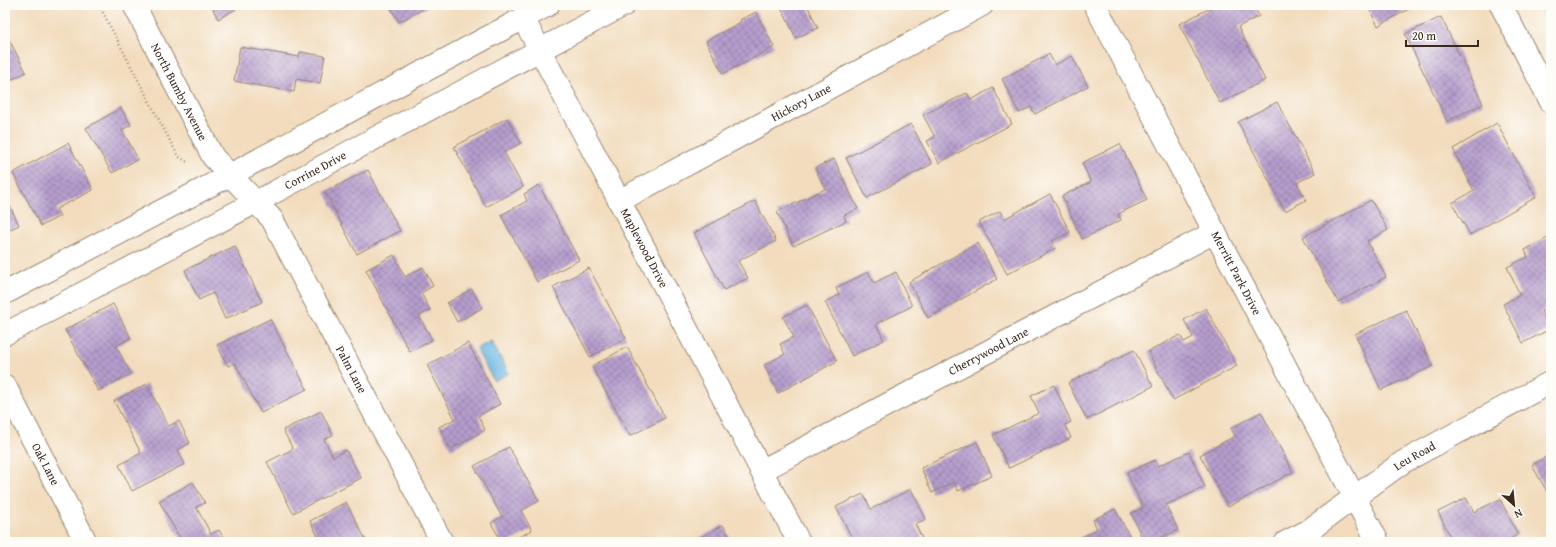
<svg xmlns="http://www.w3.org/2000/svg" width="1556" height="547" viewBox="0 0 1556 547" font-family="'Gentium Book Plus',serif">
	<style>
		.garden { fill: url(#garden-furrows); stroke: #727a48 }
		.water { fill: #68b6e2; stroke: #527080 }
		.building { fill: url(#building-cross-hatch) }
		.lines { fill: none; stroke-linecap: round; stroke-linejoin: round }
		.minor-casing { stroke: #96836e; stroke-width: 24 }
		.path { stroke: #96836e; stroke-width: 2.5; stroke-dasharray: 1 3; stroke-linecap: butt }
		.minor { stroke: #fff; stroke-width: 22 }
		.labels { text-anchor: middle; stroke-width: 3.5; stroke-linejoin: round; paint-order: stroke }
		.street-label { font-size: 12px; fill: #3b2a1e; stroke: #fdfcf7 }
	</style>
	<defs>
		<pattern id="garden-furrows" width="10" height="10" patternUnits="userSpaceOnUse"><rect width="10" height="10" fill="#a9c971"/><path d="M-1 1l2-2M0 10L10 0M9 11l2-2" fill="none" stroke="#8ba35c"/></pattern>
		<pattern id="building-cross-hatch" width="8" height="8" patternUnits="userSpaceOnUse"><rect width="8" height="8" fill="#b59dcd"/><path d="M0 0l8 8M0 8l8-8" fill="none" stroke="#9480a6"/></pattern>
	</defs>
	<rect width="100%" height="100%" fill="#fdfcf7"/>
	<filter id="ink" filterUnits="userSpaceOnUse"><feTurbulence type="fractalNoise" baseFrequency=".025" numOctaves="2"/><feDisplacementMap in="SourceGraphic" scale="8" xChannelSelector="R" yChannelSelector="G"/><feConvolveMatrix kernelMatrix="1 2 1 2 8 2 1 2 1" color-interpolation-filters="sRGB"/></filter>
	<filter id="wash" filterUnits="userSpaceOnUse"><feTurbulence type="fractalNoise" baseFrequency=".012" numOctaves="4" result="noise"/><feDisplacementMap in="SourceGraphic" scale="16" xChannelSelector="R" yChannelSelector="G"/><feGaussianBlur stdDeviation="0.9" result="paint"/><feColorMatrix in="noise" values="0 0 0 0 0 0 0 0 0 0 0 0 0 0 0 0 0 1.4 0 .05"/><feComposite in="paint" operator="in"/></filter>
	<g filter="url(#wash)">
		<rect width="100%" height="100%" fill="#f2dcbd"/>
		<!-- garden -->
		<path class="garden" d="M 1538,5 L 1551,5 L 1551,29 Z"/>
		<!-- water -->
		<path class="water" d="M 491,341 L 509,373 L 494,381 L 476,349 Z"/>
		<g id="blocks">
			<!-- building -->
			<path class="building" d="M 211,5 L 234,5 L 236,9 L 218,19 Z
				M 389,5 L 430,5 L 399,22 Z
				M 780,5 L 807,5 L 818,28 L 796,38 Z
				M 1216,5 L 1253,5 L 1259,16 L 1238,27 L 1265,80 L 1220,103 L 1179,24 Z
				M 1367,5 L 1416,5 L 1378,26 Z
				M 756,12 L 774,47 L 723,74 L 706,41 L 741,22 L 740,20 Z
				M 1441,17 L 1483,104 L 1447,121 L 1405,34 Z
				M 5,32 L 26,72 L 5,83 Z
				M 240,47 L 299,57 L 300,52 L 325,56 L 320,83 L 296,79 L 294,92 L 234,81 Z
				M 1049,54 L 1055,65 L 1072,56 L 1088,86 L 1035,114 L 1031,107 L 1019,113 L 1002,79 Z
				M 993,88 L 1012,124 L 939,163 L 927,141 L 935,137 L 923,115 L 967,93 L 971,100 Z
				M 1277,102 L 1315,173 L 1297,183 L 1306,200 L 1285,211 L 1238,122 Z
				M 121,108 L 131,125 L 122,130 L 138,159 L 112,173 L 86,128 Z
				M 507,118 L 521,143 L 504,152 L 523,187 L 486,207 L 454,147 Z
				M 1497,123 L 1536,197 L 1470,235 L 1452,203 L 1474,191 L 1453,149 Z
				M 911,124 L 932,164 L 867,198 L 846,158 Z
				M 68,143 L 93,190 L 56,209 L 60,216 L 41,226 L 13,173 Z
				M 1120,144 L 1147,200 L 1118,214 L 1121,220 L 1082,239 L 1062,196 L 1091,182 L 1082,163 Z
				M 834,159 L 858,209 L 844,215 L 846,221 L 793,246 L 777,212 L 825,189 L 815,168 Z
				M 368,170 L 400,231 L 357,254 L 325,192 Z
				M 539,185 L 579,260 L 537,282 L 501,215 L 527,201 L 524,194 Z
				M 1050,194 L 1070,232 L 1052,241 L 1056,248 L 1007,274 L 979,222 L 1000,211 L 1004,219 Z
				M 5,196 L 19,225 L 5,232 Z
				M 1371,200 L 1388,230 L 1367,241 L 1386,277 L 1338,302 L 1303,237 Z
				M 755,201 L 776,241 L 738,261 L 748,278 L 724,290 L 694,233 Z
				M 1551,236 L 1551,306 L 1541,311 L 1550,329 L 1523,343 L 1503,304 L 1520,295 L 1507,267 L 1528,257 L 1525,250 Z
				M 978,243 L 997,279 L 928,318 L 909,282 Z
				M 235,246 L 262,302 L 225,319 L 213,293 L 199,300 L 185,270 Z
				M 394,255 L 405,277 L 423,267 L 433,286 L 421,293 L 430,310 L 419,316 L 432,340 L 410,352 L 366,270 Z
				M 589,268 L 626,338 L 590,357 L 553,287 Z
				M 868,272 L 874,283 L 896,272 L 912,306 L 876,324 L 884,340 L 852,356 L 825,302 L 839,295 L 836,288 Z
				M 472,289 L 482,308 L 457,322 L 447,303 Z
				M 113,304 L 131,338 L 116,346 L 131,374 L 98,391 L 65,330 Z
				M 807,305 L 837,361 L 778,393 L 764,365 L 785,354 L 780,344 L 794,337 L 783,317 Z
				M 1206,308 L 1237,366 L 1173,400 L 1148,352 L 1180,335 L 1184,342 L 1193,337 L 1184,320 Z
				M 1406,310 L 1433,366 L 1381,390 L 1355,334 Z
				M 270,319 L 307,389 L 261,413 L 235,363 L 228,366 L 217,345 Z
				M 468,343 L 500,404 L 478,416 L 485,430 L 451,449 L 439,427 L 455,419 L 427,365 Z
				M 627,347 L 665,418 L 630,436 L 592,366 Z
				M 1134,350 L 1153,386 L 1087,420 L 1068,383 Z
				M 147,384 L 168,426 L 179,421 L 190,443 L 178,450 L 185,464 L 132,491 L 119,465 L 141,453 L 114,401 Z
				M 1054,385 L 1071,422 L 1065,425 L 1071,438 L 1009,468 L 993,435 L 1039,413 L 1031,396 Z
				M 321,411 L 333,435 L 324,439 L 333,457 L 346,450 L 361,478 L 293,513 L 267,462 L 293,449 L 283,430 Z
				M 1261,412 L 1293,472 L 1228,507 L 1200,455 L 1235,436 L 1231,428 Z
				M 977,442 L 992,476 L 958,491 L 954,482 L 932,493 L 921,468 Z
				M 509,447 L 539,501 L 521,511 L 532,530 L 510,542 L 502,542 L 491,523 L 502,517 L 474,466 Z
				M 1189,452 L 1205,487 L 1166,505 L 1178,530 L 1152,542 L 1144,542 L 1131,513 L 1143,508 L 1127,473 L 1155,460 L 1158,466 Z
				M 1551,454 L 1551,499 L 1532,465 Z
				M 193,482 L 205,503 L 196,507 L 211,534 L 219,530 L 226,542 L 182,542 L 159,501 Z
				M 911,489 L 926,519 L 915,524 L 922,538 L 914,542 L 854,542 L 836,507 L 863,494 L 871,509 Z
				M 1466,498 L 1474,512 L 1500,499 L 1518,535 L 1504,542 L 1453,542 L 1438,512 Z
				M 346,502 L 367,542 L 321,542 L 310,521 Z
				M 1115,509 L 1133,542 L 1072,542 L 1097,529 L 1093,520 Z
				M 723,525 L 732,542 L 692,542 Z"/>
		</g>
	</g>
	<g filter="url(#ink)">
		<use href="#blocks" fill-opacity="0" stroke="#96836e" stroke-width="1"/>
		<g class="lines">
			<!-- minor casing -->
			<g class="minor-casing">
				<g id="minor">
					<path id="s1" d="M 134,5 L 213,157 L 272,219 L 442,542"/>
					<path id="s2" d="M 1095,5 L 1378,542"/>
					<path d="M 1501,5 L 1551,102"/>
					<path id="s3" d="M 523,18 L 799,542"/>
					<path id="s4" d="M 619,201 L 982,5"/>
					<path d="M 5,293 L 230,175 L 548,5"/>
					<path id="s5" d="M 5,334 L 256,202 L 624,5"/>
					<path id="s6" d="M 5,386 L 86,542"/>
					<path id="s7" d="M 761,471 L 1215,232"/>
					<path id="s8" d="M 1286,542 L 1308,531 L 1403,462 L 1551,382"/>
				</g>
			</g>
			<!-- path -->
			<path class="path" d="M 99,5 L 178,156 L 189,163"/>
			<!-- minor -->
			<use href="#minor" class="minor"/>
		</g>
	</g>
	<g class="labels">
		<!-- street labels -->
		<g class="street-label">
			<text dy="4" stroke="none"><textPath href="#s1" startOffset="98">North Bumby Avenue</textPath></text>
			<text dy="4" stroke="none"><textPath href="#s4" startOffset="207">Hickory Lane</textPath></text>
			<text dy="4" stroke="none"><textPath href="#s5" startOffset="351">Corrine Drive</textPath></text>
			<text dy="4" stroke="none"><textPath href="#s3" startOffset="260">Maplewood Drive</textPath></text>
			<text dy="4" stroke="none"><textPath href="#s2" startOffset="303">Merritt Park Drive</textPath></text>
			<text dy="4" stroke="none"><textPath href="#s7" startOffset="257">Cherrywood Lane</textPath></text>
			<text dy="4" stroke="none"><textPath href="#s1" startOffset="427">Palm Lane</textPath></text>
			<text dy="4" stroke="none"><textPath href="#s8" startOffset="155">Leu Road</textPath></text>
			<text dy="4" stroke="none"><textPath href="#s6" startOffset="88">Oak Lane</textPath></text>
		</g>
	</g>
	<!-- margin -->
	<rect width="1556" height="547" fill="none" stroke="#fdfcf7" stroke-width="20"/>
	<!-- north arrow -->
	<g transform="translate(1514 505) rotate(153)" stroke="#fdfcf7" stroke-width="3" paint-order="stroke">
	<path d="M0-3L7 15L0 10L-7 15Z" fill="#3b2a1e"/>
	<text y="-6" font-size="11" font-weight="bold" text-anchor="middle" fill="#3b2a1e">N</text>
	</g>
	<!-- scale -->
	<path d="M1406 40v6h72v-6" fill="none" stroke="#3b2a1e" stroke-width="2"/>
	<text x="1412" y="40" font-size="12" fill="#3b2a1e" stroke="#fdfcf7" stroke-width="3" paint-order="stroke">20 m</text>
</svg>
